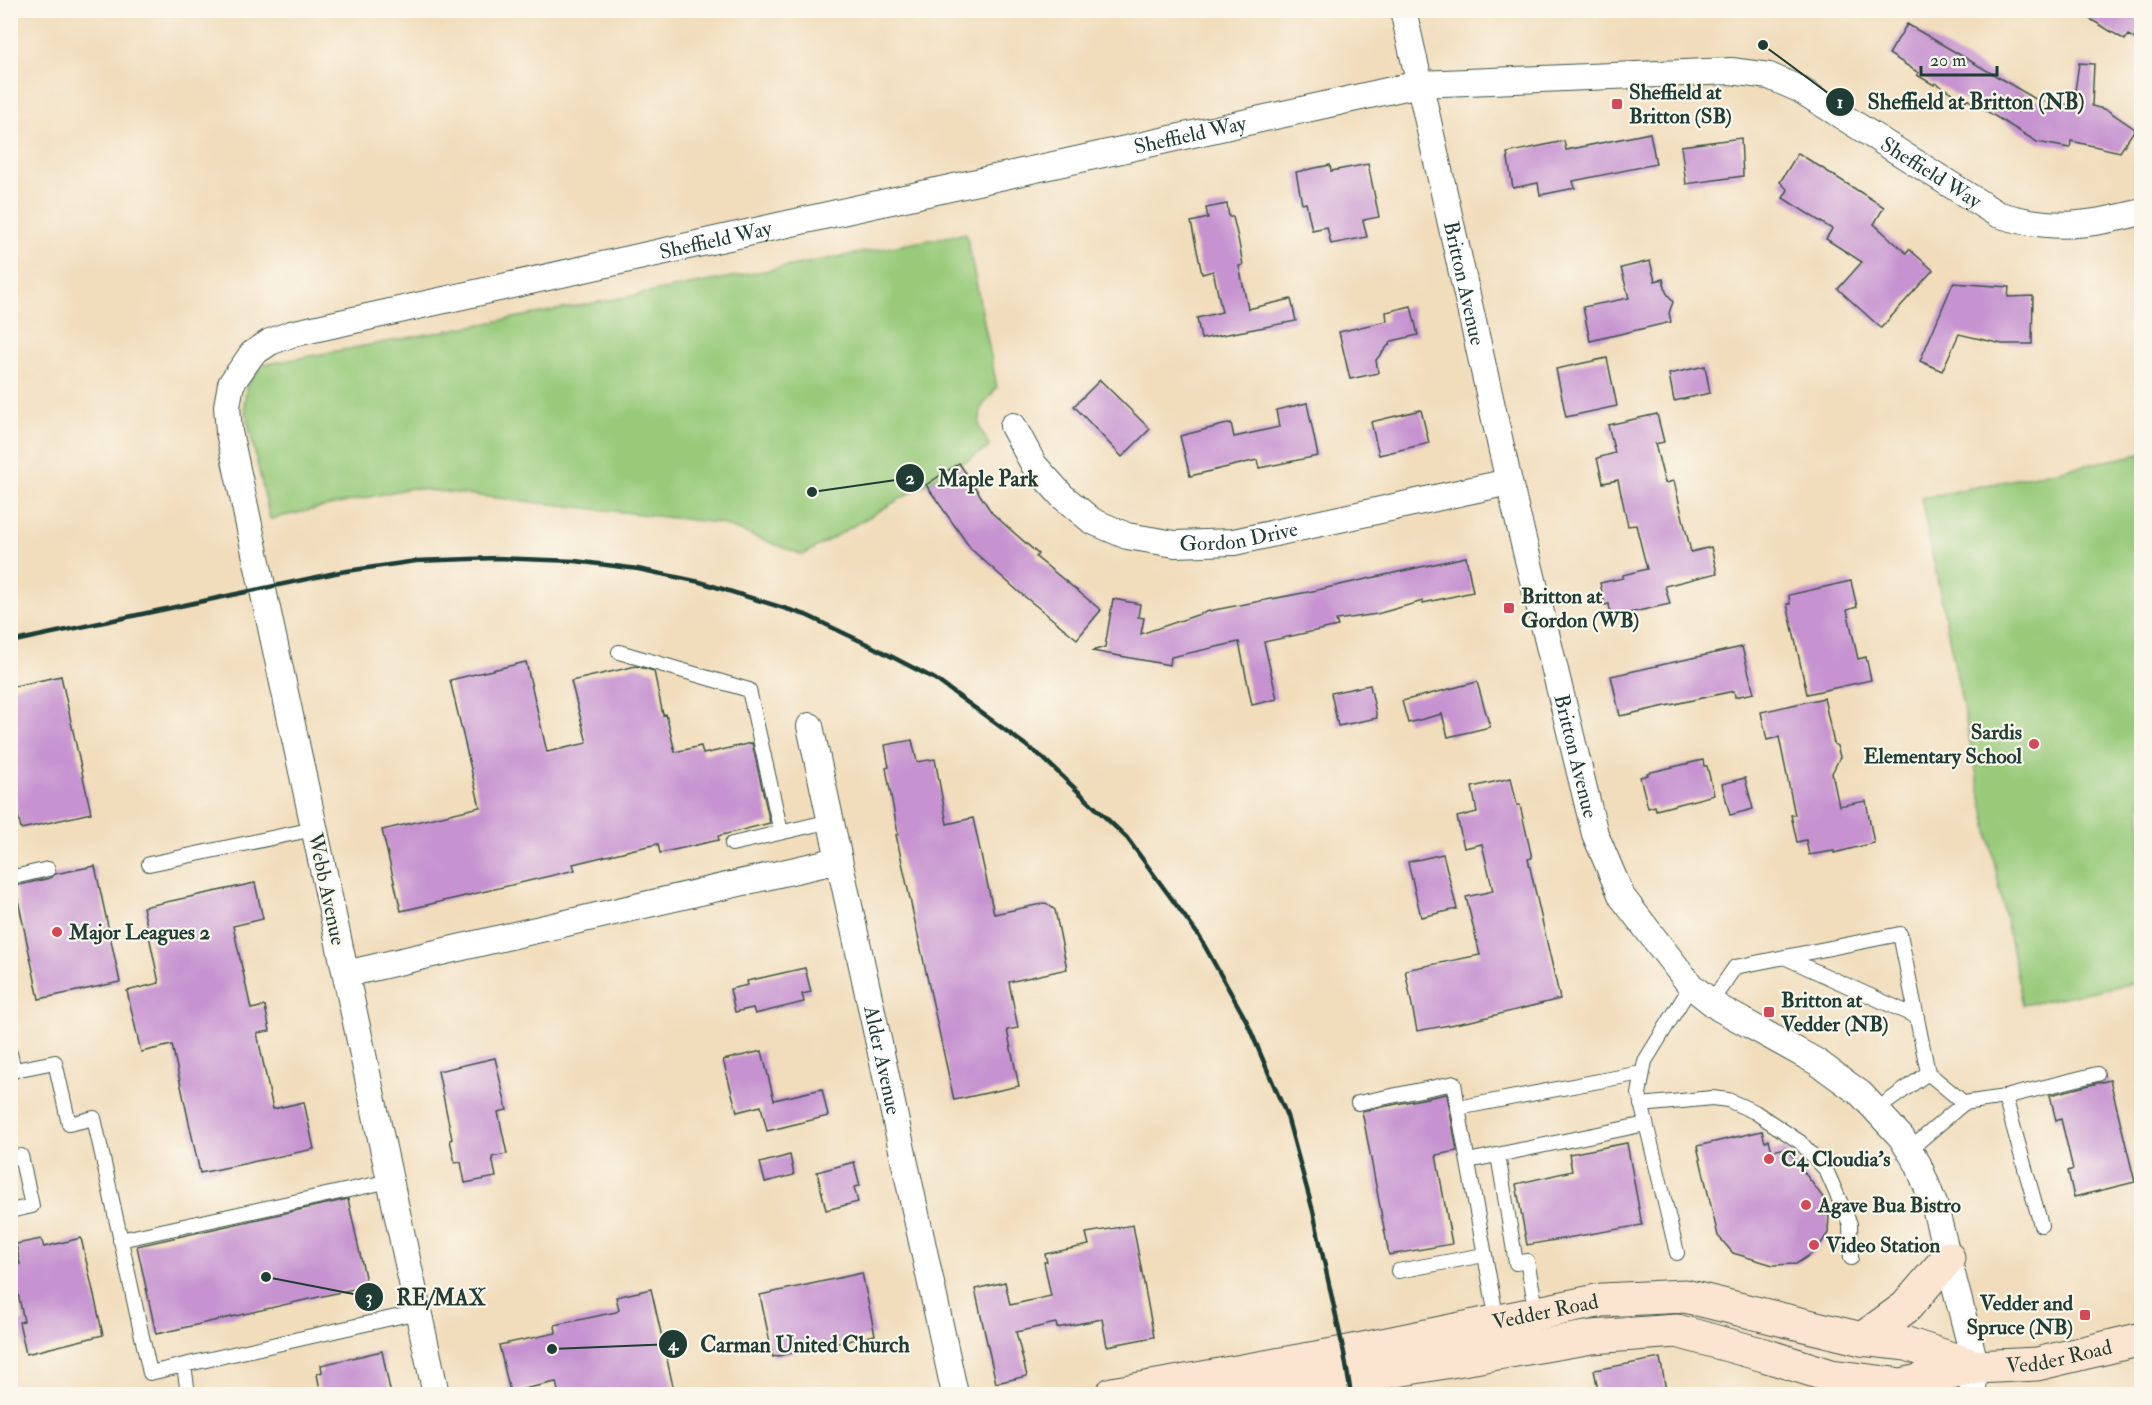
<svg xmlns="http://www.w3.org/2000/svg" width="2152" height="1405" viewBox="0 0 2152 1405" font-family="'IM FELL Double Pica',serif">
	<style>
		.green { fill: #98ca7a; stroke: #5c8457; stroke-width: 1.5 }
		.building { fill: #c693d0 }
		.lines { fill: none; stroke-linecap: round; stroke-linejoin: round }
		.lane-casing { stroke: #3e5548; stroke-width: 16 }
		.street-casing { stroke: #3e5548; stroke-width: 28 }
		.secondary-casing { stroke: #3e5548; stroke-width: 35 }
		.lane { stroke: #fff; stroke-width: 14 }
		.street { stroke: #fff; stroke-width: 26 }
		.secondary { stroke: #fce5d0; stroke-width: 33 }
		.rail { stroke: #1f3d34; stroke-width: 4.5 }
		.poi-dot { fill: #d1495b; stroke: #fbf7ec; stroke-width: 2 }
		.labels { text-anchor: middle; stroke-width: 4.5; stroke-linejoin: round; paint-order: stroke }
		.poi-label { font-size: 21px; font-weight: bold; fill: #1f3d34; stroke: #fbf7ec; text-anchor: start }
		.street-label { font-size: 21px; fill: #1f3d34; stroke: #fbf7ec }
		.leader { fill: none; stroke: #1f3d34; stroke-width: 2 }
		.callout-dot { fill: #1f3d34; stroke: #fbf7ec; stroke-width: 2 }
		.mark-label { font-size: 18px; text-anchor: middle; font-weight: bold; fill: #fff }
		.callout-label { font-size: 22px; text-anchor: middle; font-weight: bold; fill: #1f3d34; stroke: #fbf7ec; stroke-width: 4.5; stroke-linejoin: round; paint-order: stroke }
	</style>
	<rect width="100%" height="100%" fill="#fbf7ec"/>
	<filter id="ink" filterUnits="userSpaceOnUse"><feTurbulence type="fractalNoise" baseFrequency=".0167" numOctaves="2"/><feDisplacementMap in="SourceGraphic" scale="12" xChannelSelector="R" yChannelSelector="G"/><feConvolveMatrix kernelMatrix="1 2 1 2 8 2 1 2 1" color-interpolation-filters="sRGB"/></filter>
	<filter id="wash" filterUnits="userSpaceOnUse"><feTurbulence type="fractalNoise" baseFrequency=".008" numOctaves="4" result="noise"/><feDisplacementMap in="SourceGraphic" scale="24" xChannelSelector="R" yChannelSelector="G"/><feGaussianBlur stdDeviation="1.35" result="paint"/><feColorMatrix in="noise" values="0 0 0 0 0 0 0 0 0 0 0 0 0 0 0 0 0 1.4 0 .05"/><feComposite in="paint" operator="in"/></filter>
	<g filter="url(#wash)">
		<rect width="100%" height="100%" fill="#f1ddbc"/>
		<!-- green -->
		<path class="green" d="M 966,233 L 997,387 L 981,408 L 979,426 L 990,447 L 803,555 L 719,523 L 410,488 L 270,519 L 244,405 L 247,384 L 263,365 Z
			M 2141,454 L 2141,982 L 2023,1005 L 1921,498 Z"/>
		<g id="blocks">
			<!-- building -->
			<path class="building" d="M 2075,10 L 2142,10 L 2142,43 L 2128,35 L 2125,40 Z
				M 1907,24 L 2039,101 L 2073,105 L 2079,63 L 2094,64 L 2092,106 L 2107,110 L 2135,129 L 2120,152 L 2071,141 L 2070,148 L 2037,142 L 1967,99 L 1966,101 L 1935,83 L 1934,85 L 1917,75 L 1919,73 L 1889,54 Z
				M 1650,133 L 1656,164 L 1573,181 L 1575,188 L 1540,195 L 1538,183 L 1513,188 L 1507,153 L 1564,141 L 1566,150 Z
				M 1741,138 L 1743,176 L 1686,184 L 1681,146 Z
				M 1798,153 L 1884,207 L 1874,224 L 1906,253 L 1909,249 L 1933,270 L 1881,328 L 1838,289 L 1862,262 L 1826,239 L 1832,229 L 1783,198 L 1788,190 L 1780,182 Z
				M 1368,164 L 1379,217 L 1363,220 L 1367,237 L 1331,244 L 1327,227 L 1312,230 L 1306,203 L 1302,204 L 1296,172 L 1330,165 L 1331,171 Z
				M 1227,204 L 1229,217 L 1233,217 L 1238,238 L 1243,265 L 1239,266 L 1248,309 L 1291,299 L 1296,321 L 1201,339 L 1197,318 L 1222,312 L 1213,271 L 1202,274 L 1191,222 L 1208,218 L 1206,208 Z
				M 1650,261 L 1655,281 L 1663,279 L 1666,292 L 1673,302 L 1669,313 L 1671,322 L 1590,341 L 1583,307 L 1629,298 L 1621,268 Z
				M 1953,283 L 2009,287 L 2008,297 L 2033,296 L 2032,344 L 2002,344 L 1959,334 L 1942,371 L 1920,361 Z
				M 1411,306 L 1418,335 L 1392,341 L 1376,360 L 1378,373 L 1350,379 L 1339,332 L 1387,321 L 1386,312 Z
				M 1607,358 L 1617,406 L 1566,417 L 1556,369 Z
				M 1705,366 L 1710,393 L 1674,401 L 1669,374 Z
				M 1100,380 L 1150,429 L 1122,457 L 1074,406 Z
				M 1307,403 L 1318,456 L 1259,468 L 1257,460 L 1190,476 L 1180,436 L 1231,423 L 1234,437 L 1279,427 L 1276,410 Z
				M 1421,410 L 1429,443 L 1379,455 L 1371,422 Z
				M 1657,414 L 1664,442 L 1655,444 L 1665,483 L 1674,481 L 1691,552 L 1711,547 L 1717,573 L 1665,586 L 1670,604 L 1611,617 L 1609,604 L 1605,605 L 1600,583 L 1623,578 L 1623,575 L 1647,569 L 1636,525 L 1628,526 L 1618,480 L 1603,483 L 1597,458 L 1615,453 L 1608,425 Z
				M 959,463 L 992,513 L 1038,554 L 1036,557 L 1101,610 L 1077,639 L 1019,592 L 971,549 L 926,485 Z
				M 1466,557 L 1473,592 L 1423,603 L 1423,601 L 1377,614 L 1336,620 L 1338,626 L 1264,642 L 1277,699 L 1252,705 L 1239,642 L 1171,657 L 1170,665 L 1092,651 L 1105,647 L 1113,599 L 1140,604 L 1138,617 L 1144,618 L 1141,634 L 1209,611 L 1308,592 Z
				M 1851,581 L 1857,607 L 1847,610 L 1858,659 L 1866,657 L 1871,680 L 1807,694 L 1787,604 L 1790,604 L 1789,595 Z
				M 1742,647 L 1754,693 L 1735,697 L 1734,691 L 1620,716 L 1611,676 Z
				M 526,662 L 547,752 L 587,743 L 571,681 L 636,666 L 654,671 L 663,715 L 666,714 L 675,752 L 701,746 L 703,754 L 752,743 L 770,823 L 718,836 L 719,840 L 660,853 L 658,844 L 635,849 L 573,864 L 575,870 L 401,911 L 382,830 L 480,807 L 450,680 Z
				M 61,676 L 91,813 L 21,829 L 10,779 L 10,687 Z
				M 1477,682 L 1490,727 L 1448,737 L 1442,714 L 1408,723 L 1402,701 Z
				M 1370,685 L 1377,718 L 1338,726 L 1331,693 Z
				M 1824,698 L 1834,744 L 1837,746 L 1840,757 L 1832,773 L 1839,806 L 1866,801 L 1874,843 L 1834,853 L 1834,851 L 1809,855 L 1806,840 L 1797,842 L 1791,815 L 1795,815 L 1779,737 L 1767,740 L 1761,712 Z
				M 912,740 L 917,762 L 935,759 L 947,824 L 973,818 L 994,914 L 1046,903 L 1055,910 L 1067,969 L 1009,982 L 1018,1028 L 1007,1030 L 1019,1086 L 954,1100 L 896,835 L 898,834 L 886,768 L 889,767 L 885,745 Z
				M 1703,760 L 1704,766 L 1707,766 L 1714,795 L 1656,810 L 1655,806 L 1648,808 L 1640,777 L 1648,775 L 1647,773 Z
				M 1511,778 L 1517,805 L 1520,805 L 1532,858 L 1528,859 L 1560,999 L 1471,1021 L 1417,1031 L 1405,970 L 1480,955 L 1466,897 L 1493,891 L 1482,844 L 1464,848 L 1457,817 L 1477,812 L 1472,787 Z
				M 1745,778 L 1753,809 L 1730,815 L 1722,784 Z
				M 1443,854 L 1457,909 L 1421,917 L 1408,862 Z
				M 95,866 L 120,982 L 39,999 L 15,886 L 50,878 L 55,874 Z
				M 255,883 L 263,919 L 233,926 L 251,1009 L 265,1006 L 270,1031 L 257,1033 L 273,1109 L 304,1102 L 314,1149 L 200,1173 L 172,1045 L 141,1052 L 127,991 L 159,983 L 143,907 Z
				M 805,968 L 811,992 L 802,994 L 804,1002 L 755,1014 L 753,1008 L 735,1012 L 730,989 L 748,985 L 747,981 Z
				M 762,1051 L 774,1100 L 822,1089 L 828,1116 L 767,1131 L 761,1106 L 737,1112 L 723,1060 Z
				M 495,1058 L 507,1110 L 498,1112 L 507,1154 L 492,1157 L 496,1177 L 465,1183 L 461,1162 L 455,1163 L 450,1140 L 452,1139 L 438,1071 Z
				M 2110,1080 L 2135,1182 L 2074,1197 L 2068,1171 L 2073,1169 L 2061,1119 L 2056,1121 L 2050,1095 Z
				M 1447,1094 L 1457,1151 L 1436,1155 L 1452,1244 L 1389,1255 L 1362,1111 Z
				M 1762,1131 L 1765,1142 L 1769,1140 L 1772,1151 L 1786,1148 L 1825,1200 L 1829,1213 L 1828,1233 L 1816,1251 L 1796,1264 L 1773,1265 L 1733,1253 L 1718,1236 L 1697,1146 Z
				M 1627,1143 L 1642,1225 L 1527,1245 L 1516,1184 L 1572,1171 L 1569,1154 Z
				M 790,1155 L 794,1175 L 765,1182 L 760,1163 Z
				M 854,1162 L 860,1186 L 854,1187 L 858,1202 L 826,1210 L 817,1172 Z
				M 348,1199 L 367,1286 L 156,1334 L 137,1246 Z
				M 1133,1225 L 1154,1337 L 1107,1346 L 1102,1319 L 1057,1328 L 1056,1323 L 1016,1332 L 1027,1376 L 996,1383 L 975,1289 L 1005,1282 L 1010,1305 L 1051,1296 L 1044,1262 L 1047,1262 L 1045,1254 L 1089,1245 L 1086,1233 Z
				M 81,1238 L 103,1335 L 26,1354 L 19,1322 L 24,1321 L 12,1266 L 20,1264 L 16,1244 L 41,1239 L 44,1247 Z
				M 862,1273 L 875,1335 L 773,1357 L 760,1295 Z
				M 651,1289 L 675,1395 L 559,1395 L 556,1382 L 510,1392 L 499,1345 L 556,1333 L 555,1325 L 616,1312 L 619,1310 L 616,1297 Z
				M 382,1351 L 391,1395 L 321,1395 L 317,1374 L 322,1372 L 321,1365 Z
				M 1660,1358 L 1667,1395 L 1599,1395 L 1594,1370 Z"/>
		</g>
	</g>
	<g filter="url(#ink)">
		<use href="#blocks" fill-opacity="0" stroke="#3e5548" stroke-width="1.5"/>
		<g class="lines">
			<!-- lane casing -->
			<g class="lane-casing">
				<path id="lane" d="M 619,652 L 749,690 L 781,832
					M 732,844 L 831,821
					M 149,864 L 314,829
					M 10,878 L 48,869
					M 1784,957 L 1917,1017
					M 1711,1002 L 1735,967 L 1900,934 L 1928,1073 L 1964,1103
					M 10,1053 L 14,1071
					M 10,1071 L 55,1062 L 69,1124 L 94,1118 L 150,1373 L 184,1365 L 188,1394
					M 1358,1103 L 1454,1083 L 1458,1108
					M 1641,1105 L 1712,1098 L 1728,1100 L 1755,1112 L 1800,1142 L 1826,1170 L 1850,1224 L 1851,1258
					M 1876,1110 L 1928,1073
					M 1909,1150 L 1964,1103 L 2005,1097
					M 1498,1155 L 1516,1263 L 1527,1261 L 1537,1313
					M 10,1158 L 21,1156 L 32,1206 L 10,1211
					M 1468,1161 L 1646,1124
					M 2041,1225 L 2005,1097 L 2097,1074
					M 120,1240 L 390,1181
					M 1677,1253 L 1639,1094 L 1645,1061 L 1691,986
					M 1398,1271 L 1484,1255
					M 1497,1321 L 1458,1108 L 1641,1073
					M 184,1365 L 418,1312"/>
			</g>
			<!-- street casing -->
			<g class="street-casing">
				<g id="street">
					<path id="s1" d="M 1403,10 L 1509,482 L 1595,834 L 1622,897 L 1691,986 L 1719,1008 L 1817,1062 L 1861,1094 L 1901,1137 L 1918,1164 L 1934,1204 L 1976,1367 L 1972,1394"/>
					<path id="s2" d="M 1013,426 L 1034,465 L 1062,496 L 1092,521 L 1127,536 L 1175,544 L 1234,542 L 1509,482"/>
					<path id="s3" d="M 810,726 L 955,1394"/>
					<path d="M 346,974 L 839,860"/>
					<path id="s4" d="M 436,1394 L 229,432 L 227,406 L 231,384 L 252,354 L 270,342 L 291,334 L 1419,84 L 1731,71 L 1769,76 L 1799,89 L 1997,214 C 2051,231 2087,226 2142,212"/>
				</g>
			</g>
			<!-- secondary casing -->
			<g class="secondary-casing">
				<g id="secondary">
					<path d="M 1862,1339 L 1906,1307 L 1948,1258"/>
					<path id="s5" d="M 1112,1394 L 1344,1353 L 1602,1300 L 1685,1296 L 1862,1339 L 1907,1344 L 1976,1367"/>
					<path id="s6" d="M 1255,1394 L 1592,1337 L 1677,1331 L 1764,1355 L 1831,1376 L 1902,1385 L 1976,1367 L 2037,1364 L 2142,1339"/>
				</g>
			</g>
			<!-- lane -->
			<use href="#lane" class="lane"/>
			<!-- street -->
			<use href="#street" class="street"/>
			<!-- secondary -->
			<use href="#secondary" class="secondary"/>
			<!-- rail -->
			<path class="rail" d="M 10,642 L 340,572 L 416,561 L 496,558 L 575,561 L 638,569 L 700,582 L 806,615 L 871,646 L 935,679 L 1042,757 L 1127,838 L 1199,936 L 1246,1020 L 1287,1116 L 1313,1211 L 1344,1353 L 1351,1394"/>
		</g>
	</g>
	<!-- markers -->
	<g class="poi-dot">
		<rect x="1611" y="98" width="12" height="12" rx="3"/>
		<rect x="1503" y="602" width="12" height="12" rx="3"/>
		<circle cx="2034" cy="744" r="6"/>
		<circle cx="57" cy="932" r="6"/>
		<rect x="1763" y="1006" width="12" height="12" rx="3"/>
		<circle cx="1769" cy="1159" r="6"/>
		<circle cx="1806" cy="1205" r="6"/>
		<circle cx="1814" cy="1245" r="6"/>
		<rect x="2079" y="1309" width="12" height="12" rx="3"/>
	</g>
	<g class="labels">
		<!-- poi labels -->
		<g class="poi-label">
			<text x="1629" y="99">Sheffield at<tspan x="1629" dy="24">Britton (SB)</tspan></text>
			<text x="1521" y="603">Britton at<tspan x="1521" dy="24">Gordon (WB)</tspan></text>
			<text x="2022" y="739" text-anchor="end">Sardis<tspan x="2022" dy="24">Elementary School</tspan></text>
			<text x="69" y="939">Major Leagues 2</text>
			<text x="1781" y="1007">Britton at<tspan x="1781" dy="24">Vedder (NB)</tspan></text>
			<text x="1781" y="1166">C4 Cloudia's</text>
			<text x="1818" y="1212">Agave Bua Bistro</text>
			<text x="1826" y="1252">Video Station</text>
			<text x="2073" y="1310" text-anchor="end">Vedder and<tspan x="2073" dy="24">Spruce (NB)</tspan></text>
		</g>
		<!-- street labels -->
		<g class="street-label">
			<text dy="7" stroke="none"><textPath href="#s4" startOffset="2034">Sheffield Way</textPath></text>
			<text dy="7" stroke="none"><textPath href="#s4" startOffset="2808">Sheffield Way</textPath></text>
			<text dy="7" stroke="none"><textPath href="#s4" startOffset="1548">Sheffield Way</textPath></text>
			<text dy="7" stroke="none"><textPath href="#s1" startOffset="280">Britton Avenue</textPath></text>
			<text dy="7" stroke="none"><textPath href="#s2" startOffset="276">Gordon Drive</textPath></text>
			<text dy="7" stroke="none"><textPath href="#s1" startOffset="766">Britton Avenue</textPath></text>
			<text transform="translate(327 889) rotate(78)" y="7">Webb Avenue</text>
			<text dy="7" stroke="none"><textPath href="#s3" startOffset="342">Alder Avenue</textPath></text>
			<text dy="7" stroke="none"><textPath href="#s5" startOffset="441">Vedder Road</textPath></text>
			<text dy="7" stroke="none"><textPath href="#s6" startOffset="819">Vedder Road</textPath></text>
		</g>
	</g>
	<!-- callouts -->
	<path class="leader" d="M1763 45L1840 102M812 492L910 478M266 1277L369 1297M552 1349L673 1344"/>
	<g class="callout-dot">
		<circle cx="1763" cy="45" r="6"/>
		<circle cx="812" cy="492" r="6"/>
		<circle cx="266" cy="1277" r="6"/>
		<circle cx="552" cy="1349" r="6"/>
		<circle cx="1840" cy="102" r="15"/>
		<circle cx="910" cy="478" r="15"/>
		<circle cx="369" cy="1297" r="15"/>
		<circle cx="673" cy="1344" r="15"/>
	</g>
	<g class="mark-label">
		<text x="1840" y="108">1</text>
		<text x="910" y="484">2</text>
		<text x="369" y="1303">3</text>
		<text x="673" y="1350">4</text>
	</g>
	<g class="callout-label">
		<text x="1976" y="109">Sheffield at Britton (NB)</text>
		<text x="988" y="486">Maple Park</text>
		<text x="441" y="1305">RE/MAX</text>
		<text x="805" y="1352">Carman United Church</text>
	</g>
	<!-- margin -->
	<rect width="2152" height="1405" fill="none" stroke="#fbf7ec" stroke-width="36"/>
	<!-- scale -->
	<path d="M1921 66v9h76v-9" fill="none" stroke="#1f3d34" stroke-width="3"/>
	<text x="1930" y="66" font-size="18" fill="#1f3d34" stroke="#fbf7ec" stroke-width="4.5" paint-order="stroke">20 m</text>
</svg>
